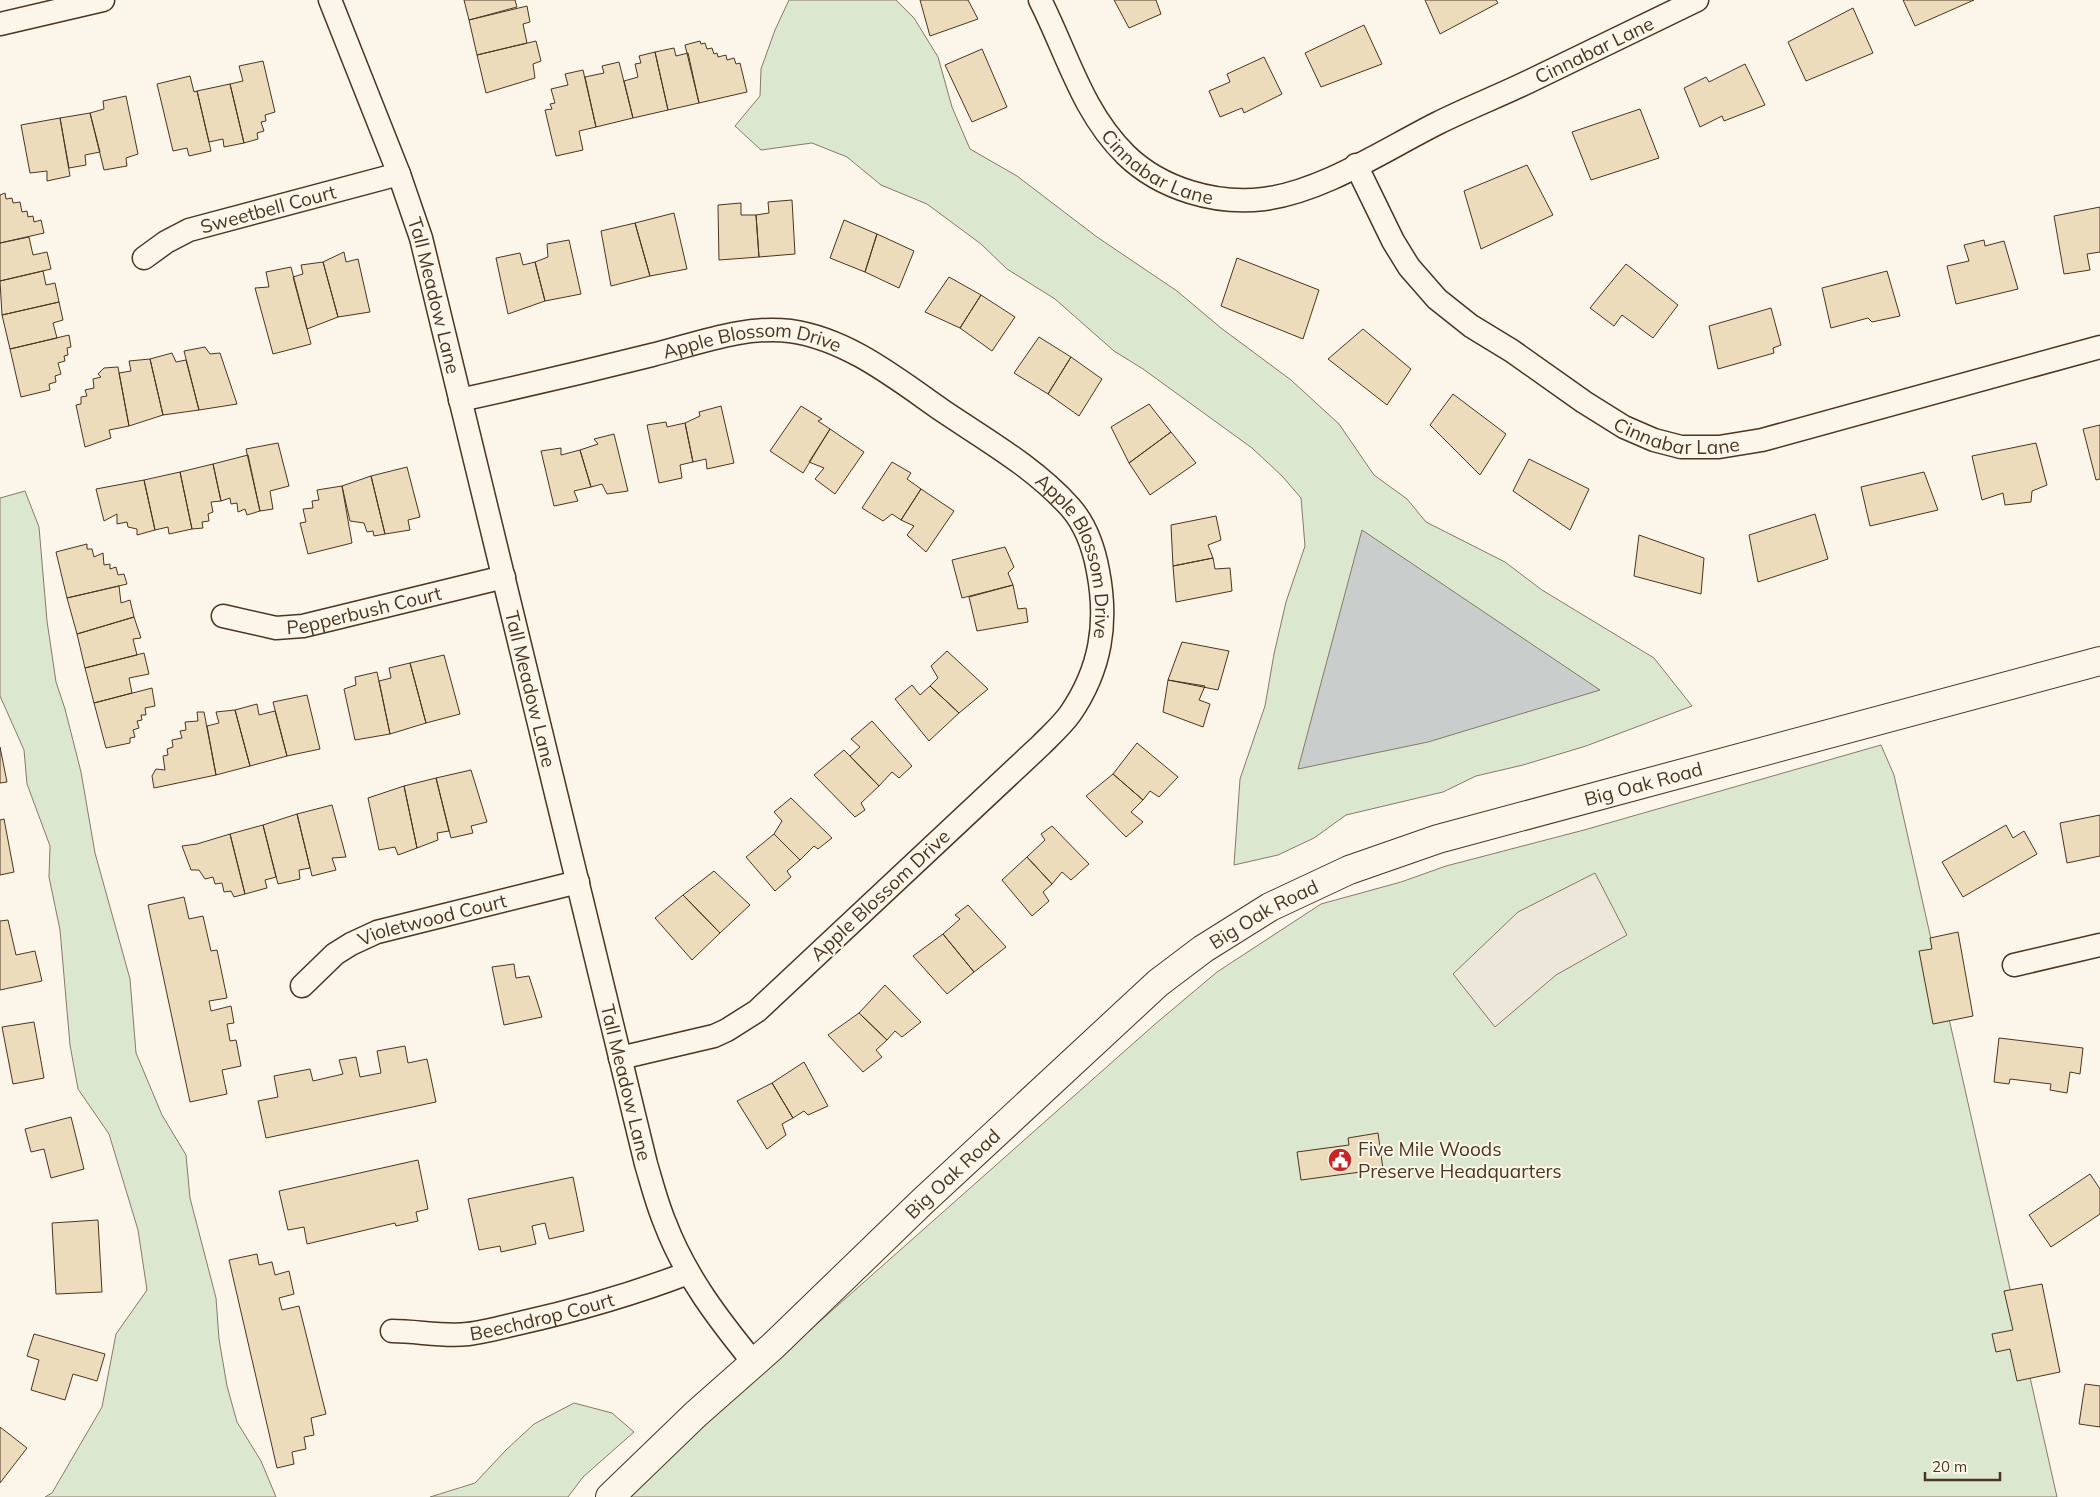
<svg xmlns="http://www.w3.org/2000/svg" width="2100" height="1497" viewBox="0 0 2100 1497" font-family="Mulish,sans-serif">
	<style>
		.green { fill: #dce7d0; stroke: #887966 }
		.parking { fill: #ede7d9; stroke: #887966 }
		.water { fill: #c9cecd; stroke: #887966 }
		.building { fill: #ecdcbc; stroke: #4a3520 }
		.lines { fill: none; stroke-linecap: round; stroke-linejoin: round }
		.minor-casing { stroke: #4a3520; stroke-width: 25 }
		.tertiary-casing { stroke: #4a3520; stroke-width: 30 }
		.minor { stroke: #fbf6e9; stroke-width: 22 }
		.tertiary { stroke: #fbf6e9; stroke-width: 28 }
		.labels { text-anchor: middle; stroke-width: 4; stroke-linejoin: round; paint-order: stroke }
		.street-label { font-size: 19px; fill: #4a3520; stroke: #fbf6e9 }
		.poi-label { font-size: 19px; fill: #4a3520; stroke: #fbf6e9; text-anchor: start }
	</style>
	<rect width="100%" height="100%" fill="#fbf6e9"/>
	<!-- green -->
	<path class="green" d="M 789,0 L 896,0 L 914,18 L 938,57 L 952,107 L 970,149 L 1017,176 L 1097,237 L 1177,291 L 1221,328 L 1291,380 L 1339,424 L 1374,475 L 1407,499 L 1426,522 L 1505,562 L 1542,590 L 1654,658 L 1692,706 L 1586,746 L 1523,765 L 1476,776 L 1443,792 L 1346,815 L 1314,838 L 1278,855 L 1234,865 L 1240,779 L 1265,706 L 1274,654 L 1286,602 L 1305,546 L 1301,498 L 1282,476 L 1252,448 L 1143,369 L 1114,351 L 1055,299 L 1007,269 L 981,244 L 927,204 L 881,185 L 847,157 L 812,143 L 761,150 L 735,126 L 760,96 L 761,69 L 775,30 Z
		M 25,491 L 39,527 L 47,621 L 56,682 L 65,709 L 81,772 L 95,853 L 130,979 L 136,1053 L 162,1115 L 186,1155 L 190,1198 L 216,1298 L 219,1339 L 227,1386 L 237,1422 L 261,1461 L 276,1497 L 45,1497 L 52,1493 L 102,1407 L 116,1334 L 147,1290 L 138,1230 L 109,1134 L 78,1089 L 70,1045 L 60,930 L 49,877 L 50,846 L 27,784 L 24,750 L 0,696 L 0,498 Z
		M 1881,745 L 1894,775 L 2057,1497 L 631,1497 L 704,1424 L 1154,1025 L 1217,972 L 1321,904 L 1401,882 L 1446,866 L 1584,830 Z
		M 574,1403 L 612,1413 L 634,1432 L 583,1477 L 568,1497 L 430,1497 L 475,1483 L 506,1450 L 534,1424 Z"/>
	<!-- parking -->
	<path class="parking" d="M 1595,873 L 1627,935 L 1556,975 L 1495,1027 L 1453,974 L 1518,912 Z"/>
	<!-- water -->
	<path class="water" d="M 1362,530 L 1600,690 L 1428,742 L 1298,769 Z"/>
	<!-- building -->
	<path class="building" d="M 464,0 L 515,0 L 517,7 L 469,20 Z
		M 920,0 L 968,0 L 978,19 L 930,36 Z
		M 1114,0 L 1156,0 L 1161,14 L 1129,28 Z
		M 1425,0 L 1496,0 L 1498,3 L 1440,34 Z
		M 1903,0 L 1974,0 L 1915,26 Z
		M 527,6 L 530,22 L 523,24 L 527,43 L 477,55 L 469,20 Z
		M 1853,8 L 1873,53 L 1806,81 L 1788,42 Z
		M 1364,25 L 1382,64 L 1321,87 L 1305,53 Z
		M 536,41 L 541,61 L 533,64 L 535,78 L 486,93 L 477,55 Z
		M 700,41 L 701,44 L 705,43 L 707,49 L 712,48 L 714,54 L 717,53 L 718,57 L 726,55 L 727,60 L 734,58 L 736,64 L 740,63 L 747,92 L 699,103 L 685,45 Z
		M 674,48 L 676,56 L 688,53 L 699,103 L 668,110 L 655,52 Z
		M 982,49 L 1007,107 L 972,122 L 945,65 Z
		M 655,52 L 668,110 L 633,118 L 624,81 L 638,77 L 635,64 L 641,63 L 639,56 Z
		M 1264,57 L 1282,94 L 1244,113 L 1242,108 L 1220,117 L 1209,91 L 1230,82 L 1227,74 Z
		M 263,61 L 275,112 L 265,115 L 266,121 L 261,122 L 264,131 L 257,133 L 258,139 L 244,143 L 230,84 L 243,81 L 239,66 Z
		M 619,62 L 633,118 L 596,127 L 585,77 L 604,73 L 602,66 Z
		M 1745,64 L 1765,105 L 1724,121 L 1722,116 L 1700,127 L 1684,88 L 1706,77 L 1709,82 Z
		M 583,70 L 596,127 L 579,131 L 583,150 L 556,156 L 545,110 L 552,109 L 550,104 L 555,103 L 551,89 L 568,85 L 565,74 Z
		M 190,76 L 194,92 L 197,91 L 211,151 L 189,156 L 187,148 L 173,151 L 157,84 Z
		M 230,84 L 244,143 L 224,147 L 223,139 L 209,142 L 197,91 Z
		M 126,96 L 138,154 L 126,158 L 127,166 L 104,170 L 90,113 L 104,109 L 103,101 Z
		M 1640,109 L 1659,158 L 1591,180 L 1572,132 Z
		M 90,113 L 100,152 L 85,155 L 86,165 L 69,168 L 60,118 Z
		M 60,118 L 70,176 L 47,181 L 47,171 L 30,173 L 21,125 Z
		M 1527,165 L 1553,215 L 1481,249 L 1464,191 Z
		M 5,193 L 6,199 L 12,198 L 13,203 L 20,202 L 22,212 L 27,211 L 28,217 L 33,216 L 34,222 L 41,220 L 44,233 L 0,243 L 0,195 Z
		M 792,200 L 795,254 L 759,257 L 756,215 L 769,213 L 768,202 Z
		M 741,203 L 741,215 L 756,215 L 759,257 L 719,260 L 718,205 Z
		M 2100,207 L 2100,252 L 2087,254 L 2090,270 L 2064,274 L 2054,216 Z
		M 674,213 L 687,269 L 650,276 L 635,223 Z
		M 844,220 L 877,234 L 865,272 L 830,258 Z
		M 635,223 L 650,276 L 611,286 L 601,231 Z
		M 877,234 L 914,251 L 899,288 L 865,272 Z
		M 29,237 L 33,255 L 47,252 L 51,269 L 0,281 L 0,243 Z
		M 569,240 L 581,294 L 545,301 L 535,262 L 548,257 L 547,244 Z
		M 1984,240 L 1985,246 L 2004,241 L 2018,289 L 1956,304 L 1947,266 L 1969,261 L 1964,245 Z
		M 344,252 L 346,262 L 358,259 L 370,312 L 338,317 L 323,262 Z
		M 520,253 L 523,265 L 535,262 L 545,301 L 508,314 L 496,258 Z
		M 1237,258 L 1319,290 L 1303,339 L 1221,306 Z
		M 323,262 L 338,317 L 307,329 L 293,277 L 303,274 L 301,265 Z
		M 1626,264 L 1678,305 L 1653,338 L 1622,315 L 1614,326 L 1590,308 Z
		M 291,267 L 311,344 L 273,354 L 255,288 L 269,287 L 266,272 Z
		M 43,271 L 46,285 L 55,283 L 59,302 L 2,315 L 0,281 Z
		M 1887,271 L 1900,316 L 1872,322 L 1868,318 L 1831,328 L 1822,288 Z
		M 949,277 L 981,295 L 960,328 L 925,312 Z
		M 981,295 L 1015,317 L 992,351 L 960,328 Z
		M 59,302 L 63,320 L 53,323 L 57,338 L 10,349 L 2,315 Z
		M 1771,308 L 1781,345 L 1773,348 L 1774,353 L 1718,369 L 1709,326 Z
		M 1363,329 L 1411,369 L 1387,405 L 1328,359 Z
		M 69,335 L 71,347 L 67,348 L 68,355 L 64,356 L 65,361 L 58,363 L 61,374 L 55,376 L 56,382 L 49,384 L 50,390 L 21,397 L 10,349 Z
		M 1039,337 L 1071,357 L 1048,394 L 1014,373 Z
		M 205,347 L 210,354 L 220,353 L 237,404 L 199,410 L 184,351 Z
		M 172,353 L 176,362 L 186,360 L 199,410 L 163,415 L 150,359 Z
		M 1071,357 L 1102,379 L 1079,416 L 1048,394 Z
		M 150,359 L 163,415 L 129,426 L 119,373 L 131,371 L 129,361 Z
		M 118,367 L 129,426 L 109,430 L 111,438 L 85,447 L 76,405 L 81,404 L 81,397 L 87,396 L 85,390 L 94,388 L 93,379 L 101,377 L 98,374 L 104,368 Z
		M 1453,394 L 1506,434 L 1480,475 L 1430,425 Z
		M 1149,404 L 1171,432 L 1129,463 L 1111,427 Z
		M 721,406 L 734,463 L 707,469 L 706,459 L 693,462 L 685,423 L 700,416 L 699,412 Z
		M 801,406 L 822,419 L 818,421 L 830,429 L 803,473 L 770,451 Z
		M 666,422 L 667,427 L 685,423 L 693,462 L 680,465 L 682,478 L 659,483 L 647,425 Z
		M 2100,425 L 2100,479 L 2096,480 L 2083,429 Z
		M 830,429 L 864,452 L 835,494 L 815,479 L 824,468 L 809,462 Z
		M 1171,432 L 1196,463 L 1150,495 L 1129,463 Z
		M 614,434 L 628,491 L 607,494 L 602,484 L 591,487 L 580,450 L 598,444 L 594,439 Z
		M 278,443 L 289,486 L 270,491 L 273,509 L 260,511 L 246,449 Z
		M 2036,443 L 2047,485 L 2032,491 L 2031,502 L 2005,505 L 2003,493 L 1982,500 L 1972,456 Z
		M 561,448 L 561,455 L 580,450 L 591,487 L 574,491 L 578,501 L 554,506 L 541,451 Z
		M 248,455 L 260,511 L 247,515 L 245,509 L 238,512 L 237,503 L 231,504 L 230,498 L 221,501 L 213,464 Z
		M 1529,459 L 1589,489 L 1570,530 L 1513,491 Z
		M 892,462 L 911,473 L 907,479 L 921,489 L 901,520 L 892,514 L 883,521 L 862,508 Z
		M 213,464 L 221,501 L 211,502 L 213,512 L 208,514 L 209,521 L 202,522 L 203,528 L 192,529 L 180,472 Z
		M 407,467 L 420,517 L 408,520 L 410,530 L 385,534 L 371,476 Z
		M 180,472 L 192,529 L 169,534 L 168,527 L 155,530 L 144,480 Z
		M 1924,472 L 1938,510 L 1870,526 L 1861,487 Z
		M 371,476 L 385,534 L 374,536 L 373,531 L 367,532 L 364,523 L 350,521 L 342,486 Z
		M 144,480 L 155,530 L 137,535 L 137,529 L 128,527 L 127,522 L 117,524 L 117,514 L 104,521 L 96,489 Z
		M 342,486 L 352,543 L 308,554 L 300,523 L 306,522 L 303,509 L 313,508 L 312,501 L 319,500 L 317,490 Z
		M 921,489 L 954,511 L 926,552 L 907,535 L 914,526 L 901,520 Z
		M 1815,514 L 1828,559 L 1758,582 L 1749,535 Z
		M 1216,516 L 1221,540 L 1208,545 L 1213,558 L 1173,566 L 1171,525 Z
		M 1639,535 L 1704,558 L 1701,594 L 1634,576 Z
		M 87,544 L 87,549 L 92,549 L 94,557 L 103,553 L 104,565 L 110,564 L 110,569 L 116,567 L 118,575 L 124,574 L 127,584 L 67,598 L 56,552 Z
		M 1005,547 L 1014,567 L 1008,573 L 1013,585 L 962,598 L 952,560 Z
		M 1213,558 L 1215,569 L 1230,568 L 1232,591 L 1176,602 L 1173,566 Z
		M 1013,585 L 1018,609 L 1026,608 L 1028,622 L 977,631 L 969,597 Z
		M 119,586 L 121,603 L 130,600 L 134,617 L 77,634 L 67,598 Z
		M 134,617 L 141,638 L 133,639 L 137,655 L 85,668 L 77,634 Z
		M 1182,642 L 1229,651 L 1218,690 L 1168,680 Z
		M 947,651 L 988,689 L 959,713 L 930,686 L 938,678 L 931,666 Z
		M 144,653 L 149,674 L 129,678 L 132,693 L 94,703 L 85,668 Z
		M 444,655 L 460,714 L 426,723 L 410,663 Z
		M 410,663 L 426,723 L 390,734 L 379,681 L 391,678 L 389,668 Z
		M 377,672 L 390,734 L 355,740 L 344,689 L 356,685 L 355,677 Z
		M 1168,680 L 1205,686 L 1199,700 L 1210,704 L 1203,727 L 1163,712 Z
		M 912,685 L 920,695 L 930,686 L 959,713 L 929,741 L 895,699 Z
		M 152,688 L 155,706 L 145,708 L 146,715 L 141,715 L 142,720 L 137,721 L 139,728 L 133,730 L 135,737 L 130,738 L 130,743 L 106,748 L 94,703 Z
		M 307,695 L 320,749 L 287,756 L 273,702 Z
		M 257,704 L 259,715 L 275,711 L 287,756 L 250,766 L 235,710 Z
		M 235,710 L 250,766 L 216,775 L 207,726 L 219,723 L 216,712 Z
		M 197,712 L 204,712 L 216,775 L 154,788 L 152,776 L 156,769 L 165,770 L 163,756 L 168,755 L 167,749 L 173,747 L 172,740 L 182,738 L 180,731 L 186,730 L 185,722 L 198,721 Z
		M 872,721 L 912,766 L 899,778 L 892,772 L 879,786 L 850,756 L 860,747 L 851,739 Z
		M 1137,743 L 1178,777 L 1159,797 L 1150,791 L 1143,800 L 1113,774 Z
		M 0,747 L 7,782 L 0,783 Z
		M 844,750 L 879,786 L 861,803 L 865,810 L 855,817 L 814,775 Z
		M 471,770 L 487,822 L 471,826 L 473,833 L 451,838 L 436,778 Z
		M 1113,774 L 1143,800 L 1131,812 L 1143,822 L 1126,837 L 1086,796 Z
		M 436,778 L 449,831 L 437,833 L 438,840 L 417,848 L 404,786 Z
		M 404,786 L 417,848 L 398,855 L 395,847 L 379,850 L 368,798 Z
		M 791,798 L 832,838 L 818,849 L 814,846 L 800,860 L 774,834 L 782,821 L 774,812 Z
		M 332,805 L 346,857 L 332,858 L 336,870 L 312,876 L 297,814 Z
		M 297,814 L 310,868 L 299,870 L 300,879 L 278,884 L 263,825 Z
		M 2100,815 L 2100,856 L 2067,863 L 2060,823 Z
		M 4,819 L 14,872 L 0,875 L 0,820 Z
		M 263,825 L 276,877 L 265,880 L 267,888 L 245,894 L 230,834 Z
		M 2006,825 L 2013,838 L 2024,831 L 2037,854 L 1963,897 L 1942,862 Z
		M 1052,826 L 1089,864 L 1071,880 L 1062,872 L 1052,884 L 1027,857 L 1045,840 L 1041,834 Z
		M 230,834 L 245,894 L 234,897 L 231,891 L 224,892 L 222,883 L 215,884 L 213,877 L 205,879 L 199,870 L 191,870 L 182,846 L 197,844 Z
		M 774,834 L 800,860 L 787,871 L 791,877 L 775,891 L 746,857 Z
		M 1027,857 L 1052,884 L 1043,892 L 1049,901 L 1032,916 L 1002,880 Z
		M 714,871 L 750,905 L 720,933 L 683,895 Z
		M 683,895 L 720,933 L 692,960 L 655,918 Z
		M 184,897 L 189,919 L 203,916 L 211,951 L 217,950 L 227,998 L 209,1001 L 211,1011 L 231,1006 L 234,1023 L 227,1024 L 230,1041 L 236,1040 L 241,1066 L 222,1070 L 227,1094 L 190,1102 L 148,905 Z
		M 968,905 L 1006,947 L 974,972 L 943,934 L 960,919 L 955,915 Z
		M 8,920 L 16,955 L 35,951 L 42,981 L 0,990 L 0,921 Z
		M 1958,932 L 1973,1016 L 1933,1024 L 1919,951 L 1932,949 L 1930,938 Z
		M 943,934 L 974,972 L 947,994 L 913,956 Z
		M 514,964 L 516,978 L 529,976 L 542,1017 L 504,1025 L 492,967 Z
		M 885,985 L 921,1022 L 902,1037 L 895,1031 L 887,1040 L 859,1013 Z
		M 859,1013 L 887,1040 L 876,1050 L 882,1057 L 863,1072 L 828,1035 Z
		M 34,1022 L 44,1078 L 13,1084 L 2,1027 Z
		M 1999,1038 L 2083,1048 L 2080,1074 L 2070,1072 L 2067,1093 L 2050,1090 L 2051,1084 L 2010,1079 L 2009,1084 L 1994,1082 Z
		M 405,1046 L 408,1063 L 427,1059 L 436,1102 L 266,1138 L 258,1101 L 278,1097 L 274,1076 L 310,1069 L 313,1081 L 343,1074 L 339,1060 L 356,1057 L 360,1077 L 381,1073 L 377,1051 Z
		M 804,1062 L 828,1106 L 808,1115 L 804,1111 L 793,1118 L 772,1083 Z
		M 772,1083 L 793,1118 L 782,1124 L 786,1135 L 767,1149 L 737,1101 Z
		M 71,1117 L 84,1169 L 51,1178 L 44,1149 L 31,1152 L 25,1129 Z
		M 1378,1133 L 1383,1169 L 1301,1180 L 1297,1152 L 1349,1145 L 1348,1138 Z
		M 418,1160 L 428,1209 L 416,1212 L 418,1221 L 396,1226 L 395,1223 L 307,1244 L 304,1227 L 288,1230 L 279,1191 Z
		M 2090,1174 L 2100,1189 L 2100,1214 L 2051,1247 L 2029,1215 Z
		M 573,1177 L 584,1231 L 549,1239 L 545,1223 L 532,1226 L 536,1244 L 501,1252 L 500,1246 L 479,1250 L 468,1199 Z
		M 98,1220 L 102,1292 L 56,1294 L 52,1223 Z
		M 257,1254 L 259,1265 L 272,1262 L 275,1275 L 289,1271 L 294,1294 L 279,1298 L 282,1310 L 299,1306 L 326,1414 L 311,1418 L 314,1435 L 304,1437 L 306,1449 L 292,1452 L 294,1464 L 277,1468 L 229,1260 Z
		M 2042,1284 L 2060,1372 L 2017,1381 L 2010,1349 L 1996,1352 L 1992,1334 L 2013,1330 L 2004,1291 Z
		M 34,1334 L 105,1354 L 97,1381 L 73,1374 L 65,1400 L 31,1390 L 39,1360 L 27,1356 Z
		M 2085,1384 L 2100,1386 L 2100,1427 L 2079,1424 Z
		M 0,1427 L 27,1448 L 0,1483 Z"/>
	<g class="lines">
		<!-- minor casing -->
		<g class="minor-casing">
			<g id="minor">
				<path id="s1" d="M 330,0 L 399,174 L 421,238 L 646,1164 C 652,1184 657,1204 665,1223 C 685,1276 719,1320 754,1363"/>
				<path id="s2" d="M 1040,0 C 1067,53 1082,112 1126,155 C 1161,189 1216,205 1264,199 C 1324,191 1384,150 1438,123 C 1468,108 1499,96 1530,81 C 1586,54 1641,27 1697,0"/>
				<path d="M 0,24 L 103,0"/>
				<path id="s3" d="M 1356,165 L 1393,241 L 1409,267 L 1437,299 L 1471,326 L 1512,351 L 1584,402 L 1624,427 L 1654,440 L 1681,447 L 1719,447 L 1762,440 L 2100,347"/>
				<path id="s4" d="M 144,258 L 166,242 L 189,230 L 399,174"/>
				<path id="s5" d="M 460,400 C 524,386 588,371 652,355 C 696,344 745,325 790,331 C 848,339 897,379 943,411 C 986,440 1034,467 1070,507 C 1085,524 1094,549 1098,571 C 1108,623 1101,669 1070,714 C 1062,725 1051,735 1041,745 L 757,1011 L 727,1030 L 714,1036 L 620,1058"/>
				<path id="s6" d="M 223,616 L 276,628 L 303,626 L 504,577"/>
				<path d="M 2014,965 L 2100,945"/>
				<path id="s7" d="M 302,986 L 335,954 L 351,944 L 377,932 L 578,882"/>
				<path id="s8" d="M 392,1331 C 418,1331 443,1337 468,1334 C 485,1332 503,1327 520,1323 C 578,1310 633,1294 688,1273"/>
			</g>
		</g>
		<!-- tertiary casing -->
		<g class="tertiary-casing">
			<g id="tertiary">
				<path id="s9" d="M 610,1497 L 696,1414 L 773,1346 L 922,1202 L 1158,983 L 1203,949 L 1270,907 L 1349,870 L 1438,839 L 2100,661"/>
			</g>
		</g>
		<!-- minor -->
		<use href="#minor" class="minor"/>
		<!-- tertiary -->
		<use href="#tertiary" class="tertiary"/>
	</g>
	<!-- icons -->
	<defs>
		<g id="civic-disc" transform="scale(1.25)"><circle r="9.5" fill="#c62828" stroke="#fbf6e9"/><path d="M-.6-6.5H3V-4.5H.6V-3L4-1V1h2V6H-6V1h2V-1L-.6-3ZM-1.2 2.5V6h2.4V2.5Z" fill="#fff"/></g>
	</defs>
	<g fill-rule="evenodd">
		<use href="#civic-disc" x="1340" y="1160"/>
	</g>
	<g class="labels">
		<!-- street labels -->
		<g class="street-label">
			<text dy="7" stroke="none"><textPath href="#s2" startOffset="691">Cinnabar Lane</textPath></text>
			<text dy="7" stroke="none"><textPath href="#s2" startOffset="212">Cinnabar Lane</textPath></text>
			<text dy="7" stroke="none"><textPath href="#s4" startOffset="135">Sweetbell Court</textPath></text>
			<text dy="7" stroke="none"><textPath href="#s1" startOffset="314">Tall Meadow Lane</textPath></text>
			<text dy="7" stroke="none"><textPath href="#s5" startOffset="300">Apple Blossom Drive</textPath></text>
			<text dy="7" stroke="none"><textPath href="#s3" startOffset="439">Cinnabar Lane</textPath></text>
			<text dy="7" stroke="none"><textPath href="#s5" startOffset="720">Apple Blossom Drive</textPath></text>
			<text dy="7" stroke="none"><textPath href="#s6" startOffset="144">Pepperbush Court</textPath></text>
			<text dy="7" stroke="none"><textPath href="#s1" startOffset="719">Tall Meadow Lane</textPath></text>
			<text dy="7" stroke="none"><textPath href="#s9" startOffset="1281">Big Oak Road</textPath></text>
			<text transform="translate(880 895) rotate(-43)" y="7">Apple Blossom Drive</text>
			<text dy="7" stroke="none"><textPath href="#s9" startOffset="878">Big Oak Road</textPath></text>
			<text dy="7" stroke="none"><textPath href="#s7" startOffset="150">Violetwood Court</textPath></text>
			<text dy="7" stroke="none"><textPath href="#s1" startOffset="1124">Tall Meadow Lane</textPath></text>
			<text dy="7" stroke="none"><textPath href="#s9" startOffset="471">Big Oak Road</textPath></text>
			<text dy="7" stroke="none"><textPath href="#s8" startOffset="152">Beechdrop Court</textPath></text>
		</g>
		<!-- poi labels -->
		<g class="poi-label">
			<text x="1358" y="1156">Five Mile Woods<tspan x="1358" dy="22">Preserve Headquarters</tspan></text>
		</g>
	</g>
	<!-- scale -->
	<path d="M1925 1472v8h75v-8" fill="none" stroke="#4a3520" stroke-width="2.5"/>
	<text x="1932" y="1472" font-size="15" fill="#4a3520" stroke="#fbf6e9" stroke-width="4" paint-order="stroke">20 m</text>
</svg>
